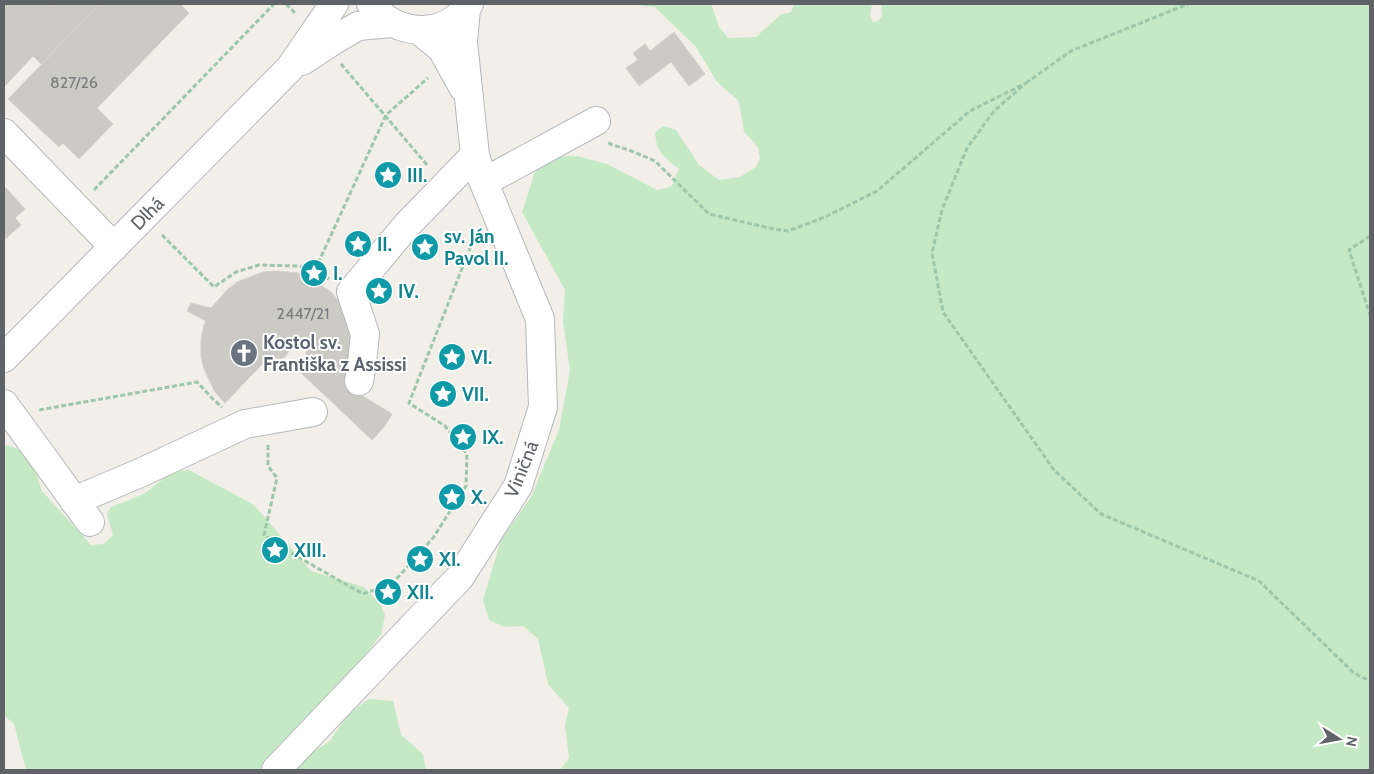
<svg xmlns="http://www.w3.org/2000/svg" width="1374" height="774" viewBox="0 0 1374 774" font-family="Cabin,sans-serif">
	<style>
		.green { fill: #c5e8c5 }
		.building { fill: #cccac5; stroke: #d6d1c6 }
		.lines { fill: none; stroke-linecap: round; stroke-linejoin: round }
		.minor-casing { stroke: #b5b8bc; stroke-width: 30 }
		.path { stroke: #9cc7a9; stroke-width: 3; stroke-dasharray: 5 2.5; stroke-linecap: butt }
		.minor { stroke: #fff; stroke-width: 28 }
		.labels { text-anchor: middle; stroke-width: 4; stroke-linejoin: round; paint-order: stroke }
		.number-label { font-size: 16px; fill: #7a7d7f }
		.culture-label { font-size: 19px; font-weight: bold; fill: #0d838f; stroke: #fff; text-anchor: start }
		.street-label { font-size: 19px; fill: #5f6368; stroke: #fff }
		.worship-label { font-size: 19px; font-weight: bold; fill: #5b616d; stroke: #fff; text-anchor: start }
	</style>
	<rect width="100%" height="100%" fill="#f1efe8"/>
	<!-- green -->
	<path class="green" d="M 639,4 L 711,4 L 719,27 L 728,38 L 756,37 L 780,15 L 791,12 L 794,4 L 872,4 L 870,15 L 873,22 L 878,21 L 882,16 L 881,4 L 1370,4 L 1370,770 L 560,770 L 569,758 L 565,726 L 569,708 L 548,684 L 538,639 L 523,626 L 505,627 L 489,620 L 483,600 L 501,540 L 531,497 L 559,430 L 570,370 L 563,322 L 565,290 L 522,212 L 535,172 L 549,157 L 577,156 L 607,164 L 657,190 L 671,187 L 679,169 C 664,157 657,153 655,133 L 663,126 L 676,130 L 699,165 L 719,180 L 740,177 L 756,167 L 760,158 L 758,147 L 744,132 L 739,101 L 717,82 L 696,47 L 655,7 L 642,6 Z
		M 7,445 L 30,454 L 42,491 L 91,545 L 104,544 L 113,535 L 107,514 L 111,507 L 144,494 L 172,472 L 189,470 L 254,505 L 311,571 L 364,587 L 381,605 L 385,615 L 381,634 L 337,693 L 291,766 L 330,741 L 347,715 L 369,699 L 393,701 L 401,735 L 423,754 L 426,770 L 26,770 L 14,724 L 4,715 L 4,447 Z"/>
	<!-- building -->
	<path class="building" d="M 4,4 L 50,4 L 75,29 L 41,64 L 33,56 L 4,87 Z
		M 50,4 L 100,4 L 75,29 Z
		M 100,4 L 180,4 L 189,13 L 97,108 L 113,124 L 79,159 L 63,143 L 59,147 L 8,99 Z
		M 674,32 L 705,74 L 689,86 L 671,62 L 639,86 L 626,68 L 638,60 L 633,53 L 645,44 L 650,51 Z
		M 4,186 L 25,209 L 15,218 L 21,225 L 4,240 Z
		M 277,271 L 298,273 L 310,278 L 331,292 L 343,306 L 354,335 L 353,367 L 345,385 L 392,414 L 384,427 L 372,440 L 298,370 L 303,364 L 306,356 L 307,341 L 289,346 L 289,351 L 285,357 L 280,359 L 270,356 L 225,403 L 215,392 L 204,369 L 201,356 L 201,340 L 204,325 L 206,321 L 187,311 L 191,303 L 211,308 L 228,289 L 237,282 L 263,272 Z"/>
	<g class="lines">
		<!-- minor casing -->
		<g class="minor-casing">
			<path id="minor" d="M 371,4 C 395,37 446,40 469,4
				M 419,30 L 442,49 L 463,87
				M 302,61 L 334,40 L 358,26 L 391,23
				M 4,133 L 114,247
				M 482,178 L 497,175 L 596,121
				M 4,358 L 290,68 L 334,4
				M 359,381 L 362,363 L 365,334 L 351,292 L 407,225 L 475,155
				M 4,404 L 90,522
				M 74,501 L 140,473 L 245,424 L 313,412
				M 276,770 L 460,577 L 518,486 L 543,407 L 540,319 L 482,178 L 475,155 L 463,42 L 466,9"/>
		</g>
		<!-- path -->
		<path class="path" d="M 263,4 L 263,5
			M 286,4 L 296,14
			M 341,64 L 428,166
			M 1026,83 L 1071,51 L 1188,4
			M 609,142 L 610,144 L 629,150 L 655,161 L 709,214 L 769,228 L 788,231 L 825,217 L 877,191 L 970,111 L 1026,83 L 994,111 L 967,148 L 942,210 L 932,253 L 943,312 L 1054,470 L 1101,514 L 1259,581 L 1354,673 L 1370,681
			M 94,190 L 274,4
			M 162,235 L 214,287 L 236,272 L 259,265 L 299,266 L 315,270 L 329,279
			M 1370,236 L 1349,250 L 1370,315
			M 315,270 L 386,115 L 428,78
			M 39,410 L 197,382 L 213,399 L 222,407
			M 268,445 L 268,466 L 277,478 L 264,535 L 277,545 L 363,594 L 392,584 L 433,538 L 466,486 L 467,454 L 445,426 L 409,403 L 476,233"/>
		<!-- minor -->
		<use href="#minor" class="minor"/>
	</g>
	<!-- icons -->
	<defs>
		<g id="sight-disc" transform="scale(1.4375)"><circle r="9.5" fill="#0f9aa8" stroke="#fff"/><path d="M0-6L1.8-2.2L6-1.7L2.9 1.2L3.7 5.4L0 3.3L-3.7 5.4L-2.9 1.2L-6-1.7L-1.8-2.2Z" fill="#fff"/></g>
		<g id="church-disc" transform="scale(1.4375)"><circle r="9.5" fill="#6b7280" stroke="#fff"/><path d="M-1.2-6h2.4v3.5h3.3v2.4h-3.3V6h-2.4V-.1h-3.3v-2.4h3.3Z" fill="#fff"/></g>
	</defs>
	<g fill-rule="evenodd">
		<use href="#sight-disc" x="388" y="175"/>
		<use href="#sight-disc" x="358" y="244"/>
		<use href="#sight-disc" x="425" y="247"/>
		<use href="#sight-disc" x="314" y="273"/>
		<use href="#sight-disc" x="379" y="291"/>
		<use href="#church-disc" x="244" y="353"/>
		<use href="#sight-disc" x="452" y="357"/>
		<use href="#sight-disc" x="443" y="394"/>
		<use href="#sight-disc" x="463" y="437"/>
		<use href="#sight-disc" x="452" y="497"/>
		<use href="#sight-disc" x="275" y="550"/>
		<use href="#sight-disc" x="420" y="559"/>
		<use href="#sight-disc" x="388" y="592"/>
	</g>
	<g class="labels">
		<!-- number labels -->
		<g class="number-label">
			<text x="74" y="88">827/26</text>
			<text x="303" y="319">2447/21</text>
		</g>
		<!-- culture labels -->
		<g class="culture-label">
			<text x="407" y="182">III.</text>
			<text x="444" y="243">sv. Ján<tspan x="444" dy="22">Pavol II.</tspan></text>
			<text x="377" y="251">II.</text>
			<text x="333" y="280">I.</text>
			<text x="398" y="298">IV.</text>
			<text x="471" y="364">VI.</text>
			<text x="462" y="401">VII.</text>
			<text x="482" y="444">IX.</text>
			<text x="471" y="504">X.</text>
			<text x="294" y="557">XIII.</text>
			<text x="439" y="566">XI.</text>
			<text x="407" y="599">XII.</text>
		</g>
		<!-- street labels -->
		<g class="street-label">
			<text transform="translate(147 213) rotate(-45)" y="7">Dlhá</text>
			<text transform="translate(521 469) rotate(-68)" y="7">Viničná</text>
		</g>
		<!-- worship labels -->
		<g class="worship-label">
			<text x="263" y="349">Kostol sv.<tspan x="263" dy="22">Františka z Assissi</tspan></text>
		</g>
	</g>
	<!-- border -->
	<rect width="1374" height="774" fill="none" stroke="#5f6368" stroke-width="10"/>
	<!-- north arrow -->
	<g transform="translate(1339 739) rotate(101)" stroke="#ffffff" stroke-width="4" paint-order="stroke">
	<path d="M0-4L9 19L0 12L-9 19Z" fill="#5f6368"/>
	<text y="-8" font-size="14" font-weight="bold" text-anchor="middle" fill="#5f6368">N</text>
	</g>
</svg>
